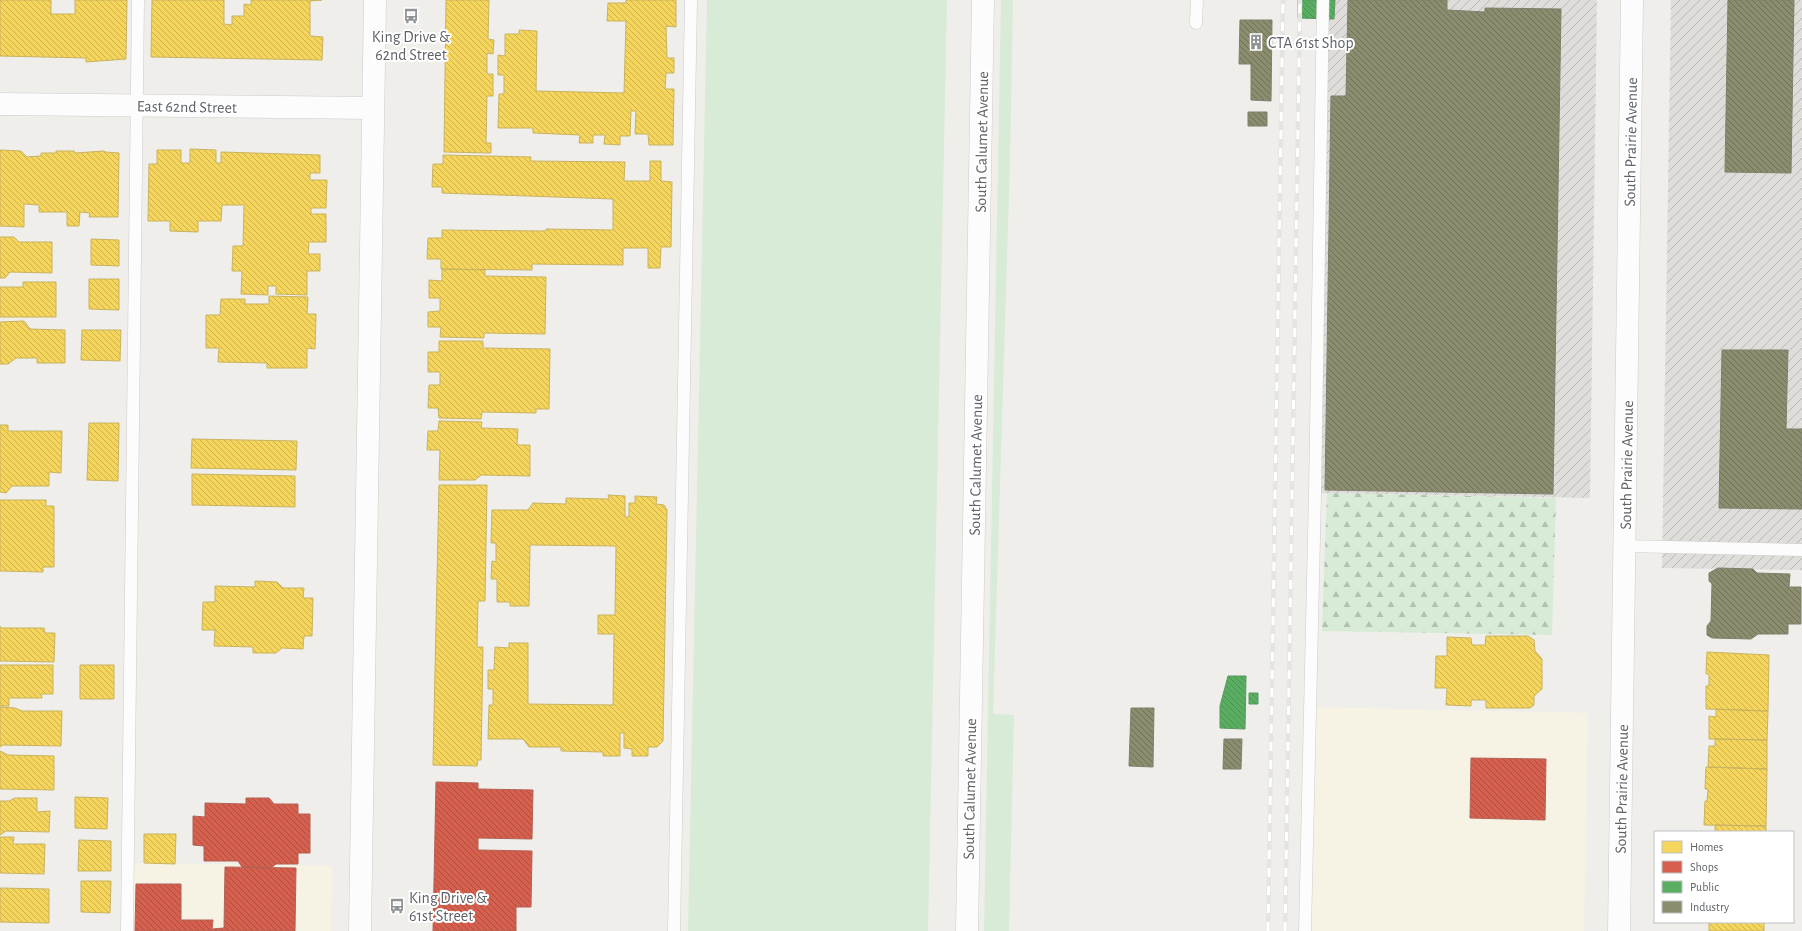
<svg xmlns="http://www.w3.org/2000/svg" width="1802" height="931" viewBox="0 0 1802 931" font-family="'Alegreya Sans',sans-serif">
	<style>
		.commercial { fill: #f7f3e4 }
		.industrial { fill: url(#industrial-furrows) }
		.grass { fill: #d8ebd6 }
		.forest { fill: url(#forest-firs) }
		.homes { fill: url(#homes-back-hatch); stroke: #c9b360 }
		.shops { fill: url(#shops-back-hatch); stroke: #b26155 }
		.public { fill: url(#public-back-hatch); stroke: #5c9863 }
		.industry { fill: url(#industry-back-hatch); stroke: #7e806c }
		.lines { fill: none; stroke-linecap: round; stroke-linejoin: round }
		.service-casing { stroke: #cbcccc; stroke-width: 13 }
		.minor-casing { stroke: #cbcccc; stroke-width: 23 }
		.tertiary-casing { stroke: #cbcccc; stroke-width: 23 }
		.service { stroke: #fdfcfc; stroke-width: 12 }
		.minor { stroke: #fdfcfc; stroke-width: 22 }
		.tertiary { stroke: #fdfcfc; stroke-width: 22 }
		.rail-casing { stroke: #e4e4e4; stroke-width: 4.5 }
		.rail { stroke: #fff; stroke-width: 3; stroke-dasharray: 9; stroke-linecap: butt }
		.labels { text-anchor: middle; stroke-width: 4; stroke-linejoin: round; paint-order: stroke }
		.poi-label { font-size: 16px; fill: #5f6368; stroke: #fff; text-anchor: start }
		.street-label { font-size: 16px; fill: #5f6368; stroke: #fff }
	</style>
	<defs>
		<pattern id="industrial-furrows" width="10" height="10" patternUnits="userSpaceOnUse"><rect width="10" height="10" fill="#dfddda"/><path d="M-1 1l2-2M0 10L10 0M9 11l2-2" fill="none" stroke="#b8b7b5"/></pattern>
		<pattern id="forest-firs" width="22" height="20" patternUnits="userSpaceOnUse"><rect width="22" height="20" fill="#d8ebd6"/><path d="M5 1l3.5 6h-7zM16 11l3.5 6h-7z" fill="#b2c2b1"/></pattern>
		<pattern id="homes-back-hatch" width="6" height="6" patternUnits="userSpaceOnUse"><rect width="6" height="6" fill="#f6d55c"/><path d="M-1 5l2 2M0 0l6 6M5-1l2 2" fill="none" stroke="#cab050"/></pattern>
		<pattern id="shops-back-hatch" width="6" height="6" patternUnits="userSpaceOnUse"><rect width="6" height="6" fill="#d6604d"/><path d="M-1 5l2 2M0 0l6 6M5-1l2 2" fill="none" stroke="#a85042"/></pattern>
		<pattern id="public-back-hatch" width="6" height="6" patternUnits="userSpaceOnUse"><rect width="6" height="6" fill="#5aae61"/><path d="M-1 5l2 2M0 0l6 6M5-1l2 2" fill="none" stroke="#4e9154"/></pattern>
		<pattern id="industry-back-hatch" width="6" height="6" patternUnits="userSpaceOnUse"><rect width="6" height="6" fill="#8c8c6e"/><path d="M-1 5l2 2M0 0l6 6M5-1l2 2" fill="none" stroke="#70705a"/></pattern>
	</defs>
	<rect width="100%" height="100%" fill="#efeeea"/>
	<!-- commercial -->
	<path class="commercial" d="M 1310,707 L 1588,713 L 1584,931 L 1305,931 Z
		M 128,863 L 332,866 L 331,931 L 127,931 Z"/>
	<!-- industrial -->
	<path class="industrial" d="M 1323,0 L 1597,0 L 1590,498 L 1315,493 Z
		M 1671,0 L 1802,0 L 1802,570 L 1662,568 Z"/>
	<!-- grass -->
	<path class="grass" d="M 707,0 L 947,0 L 928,931 L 688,931 Z
		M 1001,0 L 1013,0 L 1010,161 L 993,714 L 1014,715 L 1009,931 L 984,931 Z"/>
	<!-- forest -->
	<path class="forest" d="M 1327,493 L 1556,498 L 1552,635 L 1322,631 Z"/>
	<!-- homes -->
	<path class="homes" d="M 0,0 L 51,0 L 51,14 L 75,14 L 75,0 L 127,0 L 126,59 L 86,62 L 86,58 L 0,56 Z
		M 152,0 L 224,0 L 224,24 L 232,25 L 232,16 L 244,16 L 244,4 L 251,5 L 251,0 L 322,0 L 310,1 L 310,36 L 323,37 L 322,60 L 151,57 Z
		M 446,0 L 489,0 L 488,39 L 494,40 L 493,54 L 487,53 L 487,74 L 493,74 L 493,96 L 487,96 L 486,143 L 491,143 L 491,153 L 444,152 Z
		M 626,0 L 676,0 L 676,27 L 666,26 L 667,58 L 674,58 L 674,73 L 666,73 L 665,89 L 674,89 L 673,145 L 649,145 L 648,134 L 635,134 L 636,111 L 631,111 L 630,136 L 620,136 L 620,145 L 604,144 L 605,135 L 593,135 L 593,143 L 579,143 L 580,135 L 533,133 L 533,128 L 498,128 L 499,94 L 504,94 L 504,75 L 498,75 L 498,55 L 505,56 L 505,34 L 519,34 L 519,30 L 537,31 L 536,91 L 624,93 L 626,21 L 607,21 L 608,3 L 626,3 Z
		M 190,149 L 216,150 L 216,163 L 221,163 L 221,152 L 320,155 L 320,173 L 310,173 L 310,180 L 327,180 L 326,208 L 311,208 L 311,214 L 326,214 L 326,242 L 309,242 L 308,254 L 320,254 L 320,271 L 307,271 L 307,295 L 276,294 L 276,286 L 268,286 L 268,295 L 241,294 L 242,271 L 232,271 L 233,246 L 243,246 L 244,205 L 222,205 L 221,221 L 198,221 L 198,232 L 170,231 L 170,221 L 148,221 L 149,164 L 157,164 L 157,150 L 181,150 L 181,163 L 190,163 Z
		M 0,150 L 21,151 L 27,157 L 41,156 L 41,153 L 56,153 L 56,151 L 74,151 L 75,153 L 104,151 L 105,152 L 119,153 L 118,217 L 89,217 L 90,213 L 80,212 L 79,226 L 67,226 L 67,212 L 39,212 L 39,205 L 24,204 L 24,227 L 0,226 Z
		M 443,155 L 531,157 L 530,161 L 625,162 L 624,181 L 650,181 L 650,161 L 661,161 L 661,181 L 672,182 L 671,247 L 661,247 L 660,268 L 648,268 L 648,248 L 623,248 L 623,265 L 532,264 L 532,270 L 441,269 L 441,259 L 427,259 L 428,238 L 442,238 L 442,230 L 546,231 L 546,229 L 613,230 L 613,199 L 442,193 L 442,187 L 432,187 L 433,164 L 443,164 Z
		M 0,237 L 14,237 L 19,242 L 52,242 L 52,273 L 10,272 L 5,278 L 0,278 Z
		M 91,239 L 119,240 L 119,266 L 91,265 Z
		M 442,269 L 485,270 L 485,276 L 546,277 L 545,334 L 484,333 L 484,338 L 440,337 L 441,327 L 428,327 L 428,312 L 440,311 L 440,298 L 429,298 L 429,280 L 442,281 Z
		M 89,279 L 119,279 L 119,310 L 89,309 Z
		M 23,282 L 56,282 L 56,317 L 0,317 L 0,287 L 23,287 Z
		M 269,296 L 308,297 L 307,314 L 316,314 L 315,349 L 307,348 L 307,368 L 267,368 L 267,363 L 218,362 L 219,348 L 206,348 L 206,315 L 220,315 L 221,299 L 245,299 L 245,304 L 269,304 Z
		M 24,321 L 30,329 L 65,330 L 65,363 L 37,363 L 37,358 L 16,358 L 8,364 L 0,364 L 0,322 Z
		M 82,330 L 121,330 L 120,361 L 81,360 Z
		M 439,341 L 483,341 L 483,348 L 550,349 L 549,409 L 536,409 L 536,413 L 482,412 L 481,419 L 439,418 L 438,408 L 428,408 L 429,385 L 440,385 L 440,372 L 428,372 L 428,352 L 439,352 Z
		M 439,421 L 482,422 L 481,428 L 518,429 L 517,445 L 530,445 L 530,476 L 481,475 L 475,480 L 439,480 L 440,450 L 427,450 L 428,431 L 438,431 Z
		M 89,423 L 119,423 L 118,481 L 87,480 Z
		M 0,425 L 8,425 L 8,431 L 62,431 L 61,473 L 49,472 L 49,486 L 12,486 L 6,493 L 0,492 Z
		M 192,439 L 297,441 L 296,470 L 191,468 Z
		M 192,474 L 295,476 L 295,507 L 192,505 Z
		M 439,485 L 487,485 L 485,601 L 478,601 L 477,647 L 483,647 L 481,760 L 478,760 L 477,766 L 433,765 Z
		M 608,495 L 625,496 L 625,517 L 629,517 L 629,503 L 635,503 L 635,496 L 657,497 L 656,504 L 664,505 L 667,510 L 663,741 L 657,747 L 648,747 L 648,756 L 632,756 L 632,749 L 624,748 L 624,733 L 620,733 L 620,756 L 603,756 L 603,752 L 561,751 L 561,747 L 529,747 L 523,739 L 488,739 L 489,705 L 493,705 L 493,689 L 488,689 L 488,670 L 494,670 L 495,647 L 509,648 L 509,643 L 528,643 L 528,704 L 613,705 L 614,634 L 598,634 L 598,615 L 615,615 L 616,546 L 530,545 L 529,606 L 510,606 L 510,602 L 497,602 L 497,579 L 491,579 L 492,561 L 496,562 L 496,543 L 491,543 L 492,510 L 528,510 L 533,503 L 566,504 L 566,498 L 609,499 Z
		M 0,500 L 46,500 L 46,506 L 54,506 L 54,567 L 43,567 L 43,572 L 0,571 Z
		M 255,581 L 277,582 L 283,588 L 304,588 L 303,598 L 313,598 L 312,636 L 304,636 L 303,649 L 282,648 L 276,653 L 253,653 L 253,647 L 214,646 L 215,630 L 202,630 L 203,602 L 215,602 L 215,586 L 255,587 Z
		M 0,626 L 1,628 L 44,628 L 45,633 L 55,633 L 54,662 L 0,661 Z
		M 1486,636 L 1528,636 L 1534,640 L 1535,651 L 1542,659 L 1542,689 L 1534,696 L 1534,705 L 1530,708 L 1486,708 L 1486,700 L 1471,700 L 1471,706 L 1446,705 L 1447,688 L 1435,688 L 1436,656 L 1447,656 L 1447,637 L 1471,638 L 1472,645 L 1485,645 Z
		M 1707,652 L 1769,655 L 1768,711 L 1706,709 L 1706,686 L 1709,686 L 1709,674 L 1706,674 Z
		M 0,665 L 53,665 L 53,694 L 41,694 L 42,698 L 9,698 L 9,706 L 0,706 Z
		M 80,665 L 114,665 L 114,699 L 80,699 Z
		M 0,707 L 15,708 L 22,711 L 62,711 L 61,746 L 3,745 L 0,747 Z
		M 1716,709 L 1768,711 L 1767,740 L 1709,739 L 1709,716 L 1716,717 Z
		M 1715,739 L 1767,740 L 1767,769 L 1708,767 L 1709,746 L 1715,746 Z
		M 0,751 L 8,755 L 54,756 L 54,790 L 0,789 Z
		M 1706,767 L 1767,769 L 1766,826 L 1704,825 L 1705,801 L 1707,801 L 1708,789 L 1705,789 Z
		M 75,797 L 108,798 L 107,829 L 75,828 Z
		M 15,798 L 37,798 L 37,812 L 50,811 L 49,832 L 6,831 L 0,835 L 0,801 L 9,801 Z
		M 1715,825 L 1766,826 L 1766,832 L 1715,832 Z
		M 144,834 L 176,834 L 175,864 L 144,863 Z
		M 0,837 L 14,837 L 13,844 L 45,844 L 44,874 L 0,873 Z
		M 79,840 L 111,841 L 111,871 L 78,871 Z
		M 81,881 L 111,881 L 110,913 L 81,912 Z
		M 0,888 L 49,889 L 49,923 L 0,922 Z
		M 1709,922 L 1764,922 L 1764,931 L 1709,931 Z"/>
	<!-- shops -->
	<path class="shops" d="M 1471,758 L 1546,759 L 1545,820 L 1470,818 Z
		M 436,782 L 478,783 L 478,789 L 533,790 L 532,839 L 478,838 L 478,850 L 532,851 L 531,907 L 516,907 L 516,931 L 433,931 Z
		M 246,798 L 269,798 L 274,804 L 298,804 L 298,814 L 310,814 L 310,853 L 298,853 L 298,864 L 276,864 L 271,868 L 242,867 L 238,861 L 204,861 L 204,846 L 193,845 L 193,816 L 205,817 L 205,803 L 246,804 Z
		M 225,867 L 296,868 L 295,931 L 135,931 L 136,884 L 181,884 L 181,920 L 213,920 L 212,929 L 224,928 Z"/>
	<!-- public -->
	<path class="public" d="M 1298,0 L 1335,0 L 1334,19 L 1298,18 Z
		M 1228,676 L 1246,676 L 1245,729 L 1220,728 L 1220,706 Z
		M 1249,693 L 1258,693 L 1258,704 L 1249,704 Z"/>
	<!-- industry -->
	<path class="industry" d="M 1348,0 L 1447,0 L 1447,10 L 1485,12 L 1485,8 L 1561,9 L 1553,494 L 1325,490 L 1331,96 L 1346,96 Z
		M 1728,0 L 1794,0 L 1791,173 L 1725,172 Z
		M 1240,20 L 1272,20 L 1271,101 L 1251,100 L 1251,64 L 1239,64 Z
		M 1248,112 L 1267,112 L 1267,126 L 1248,126 Z
		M 1722,350 L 1788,350 L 1786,429 L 1802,429 L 1802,509 L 1719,508 Z
		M 1718,568 L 1753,569 L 1757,573 L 1790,574 L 1789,587 L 1801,587 L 1801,624 L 1788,624 L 1788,634 L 1758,634 L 1751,639 L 1712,638 L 1707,635 L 1707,626 L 1711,621 L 1712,584 L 1709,581 L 1709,573 Z
		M 1131,708 L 1154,708 L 1153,767 L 1129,766 Z
		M 1224,739 L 1242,739 L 1241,769 L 1223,769 Z"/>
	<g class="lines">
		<!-- service casing -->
		<g class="service-casing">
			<path id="service" d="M 1196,23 L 1197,0
				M 1624,546 L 1802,550
				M 127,931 L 138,0
				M 674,931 L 691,0
				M 1305,931 L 1315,493 L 1323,0"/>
		</g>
		<!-- minor casing -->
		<g class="minor-casing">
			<path id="minor" d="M 0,104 L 373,108
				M 967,931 L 983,0
				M 1619,931 L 1632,0"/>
		</g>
		<!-- tertiary casing -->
		<g class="tertiary-casing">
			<path id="tertiary" d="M 360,931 L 375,0"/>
		</g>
		<!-- service -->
		<use href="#service" class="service"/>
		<!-- minor -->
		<use href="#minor" class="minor"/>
		<!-- tertiary -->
		<use href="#tertiary" class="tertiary"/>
		<!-- rail casing -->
		<g class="rail-casing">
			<path id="rail" d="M 1268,931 L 1283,0
				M 1285,931 L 1300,0"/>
		</g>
		<!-- rail -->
		<use href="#rail" class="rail"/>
	</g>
	<!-- icons -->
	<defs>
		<g id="bus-bare" transform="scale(1.2)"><path d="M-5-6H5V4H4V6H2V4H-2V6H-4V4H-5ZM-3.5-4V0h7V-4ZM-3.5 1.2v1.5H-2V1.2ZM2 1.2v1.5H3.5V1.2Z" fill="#919496" stroke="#fff" stroke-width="2.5" paint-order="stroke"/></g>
		<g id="building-bare" transform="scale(1.2)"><path d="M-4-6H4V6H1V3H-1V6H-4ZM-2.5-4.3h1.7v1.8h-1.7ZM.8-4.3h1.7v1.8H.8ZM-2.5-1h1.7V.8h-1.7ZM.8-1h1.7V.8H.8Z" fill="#919496" stroke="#fff" stroke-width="2.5" paint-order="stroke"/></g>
	</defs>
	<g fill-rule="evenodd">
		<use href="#bus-bare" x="411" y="16"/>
		<use href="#building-bare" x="1256" y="42"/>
		<use href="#bus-bare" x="397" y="906"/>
	</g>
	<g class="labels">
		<!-- poi labels -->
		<g class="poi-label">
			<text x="411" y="42" text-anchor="middle">King Drive &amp;<tspan x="411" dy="18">62nd Street</tspan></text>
			<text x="1268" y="48">CTA 61st Shop</text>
			<text x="409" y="903">King Drive &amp;<tspan x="409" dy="18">61st Street</tspan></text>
		</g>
		<!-- street labels -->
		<g class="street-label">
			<text transform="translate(187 106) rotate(1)" y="6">East 62nd Street</text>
			<text transform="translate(981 142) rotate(-89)" y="6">South Calumet Avenue</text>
			<text transform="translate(1630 142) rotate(-89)" y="6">South Prairie Avenue</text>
			<text transform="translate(975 465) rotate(-89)" y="6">South Calumet Avenue</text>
			<text transform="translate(1626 465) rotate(-89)" y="6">South Prairie Avenue</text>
			<text transform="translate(969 789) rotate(-89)" y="6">South Calumet Avenue</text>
			<text transform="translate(1621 789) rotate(-89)" y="6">South Prairie Avenue</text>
		</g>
	</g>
	<!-- legend -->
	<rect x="1654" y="831" width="140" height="92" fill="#ffffff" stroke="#bfc1c3"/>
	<rect x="1662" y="841" width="20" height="12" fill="#f6d55c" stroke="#bfc1c3"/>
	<text x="1690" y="851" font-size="12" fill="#5f6368">Homes</text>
	<rect x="1662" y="861" width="20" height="12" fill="#d6604d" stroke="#bfc1c3"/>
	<text x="1690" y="871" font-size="12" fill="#5f6368">Shops</text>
	<rect x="1662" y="881" width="20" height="12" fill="#5aae61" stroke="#bfc1c3"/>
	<text x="1690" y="891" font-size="12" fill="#5f6368">Public</text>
	<rect x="1662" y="901" width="20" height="12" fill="#8c8c6e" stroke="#bfc1c3"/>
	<text x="1690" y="911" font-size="12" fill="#5f6368">Industry</text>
</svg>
